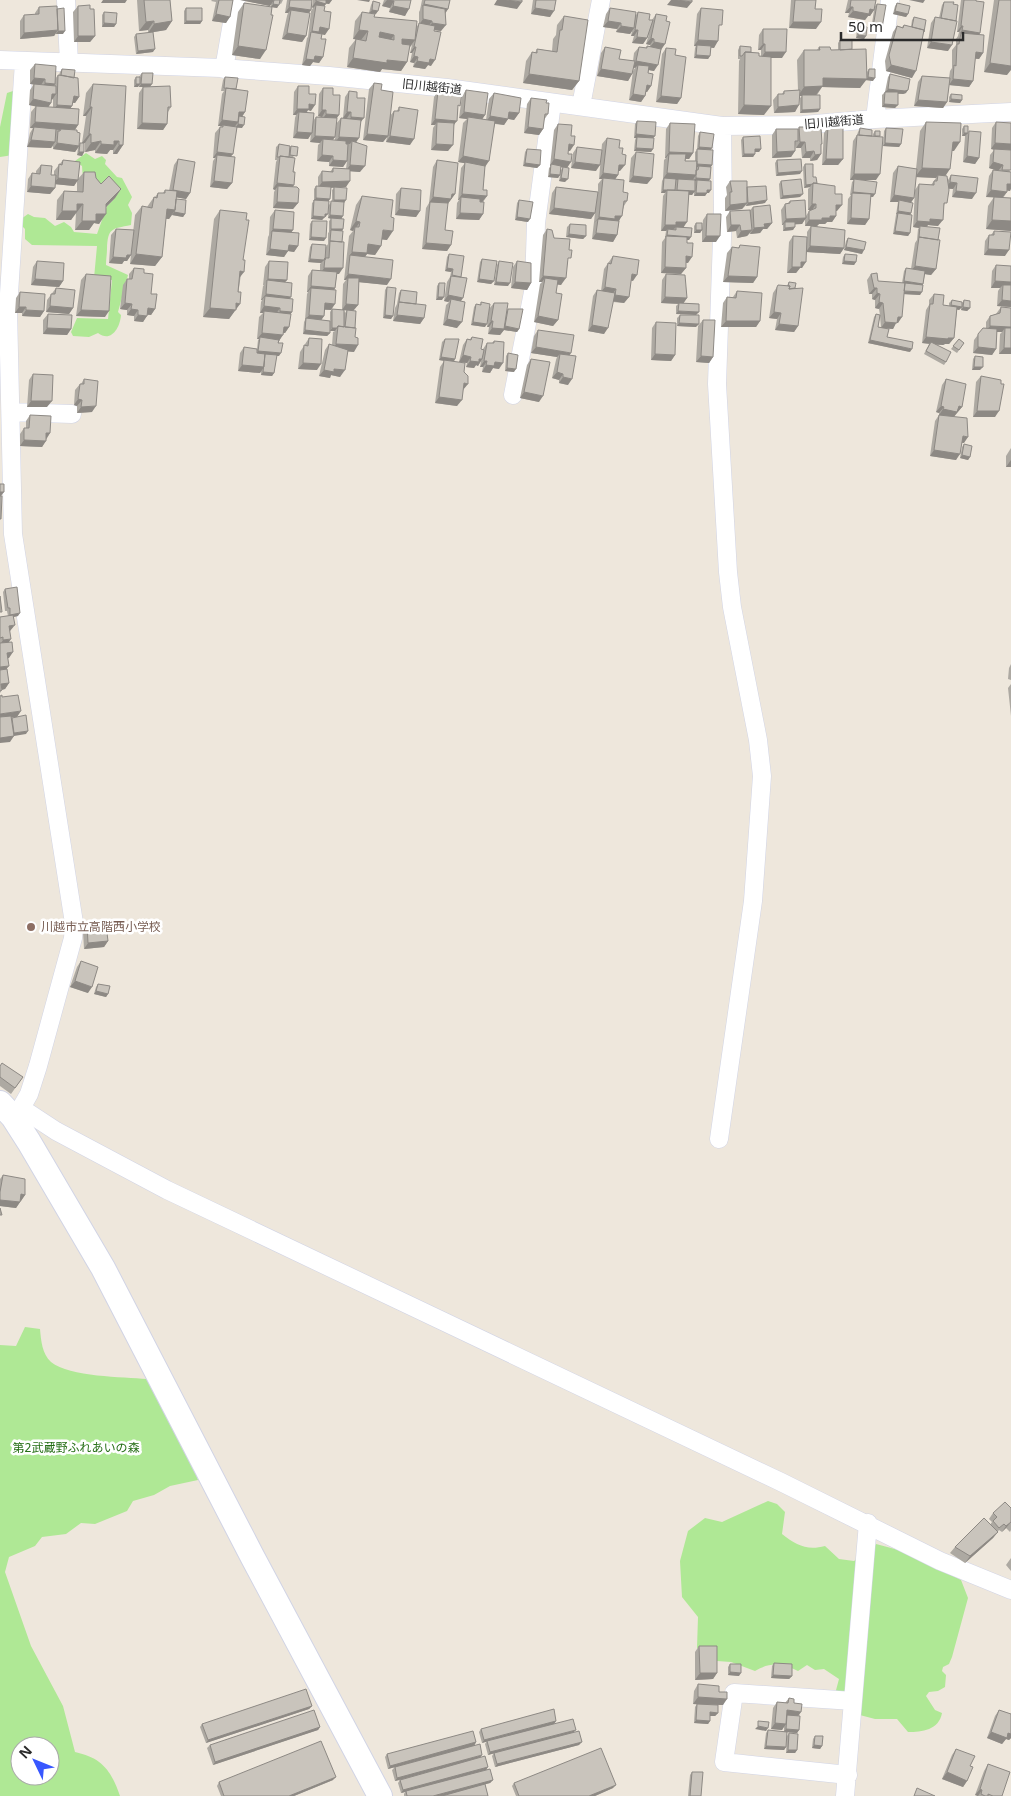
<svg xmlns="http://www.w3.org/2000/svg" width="1011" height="1796" viewBox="0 0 1011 1796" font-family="'Noto Sans','Noto Sans JP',sans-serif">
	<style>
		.green { fill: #afe895; fill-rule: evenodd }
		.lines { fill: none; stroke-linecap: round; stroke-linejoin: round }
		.street-casing { stroke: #d1d4e5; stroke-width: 19 }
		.secondary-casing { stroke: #d1d4e5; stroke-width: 26 }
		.street { stroke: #fff; stroke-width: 18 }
		.secondary { stroke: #fff; stroke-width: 24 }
		.wall { fill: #ada9a2; fill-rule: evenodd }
		.shaded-wall { fill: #8d8984 }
		.building { fill: #c9c4bc; stroke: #8d8984; fill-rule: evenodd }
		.education-dot { fill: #8d6e63; stroke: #fff; stroke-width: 2 }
		.labels { text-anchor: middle; stroke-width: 5; stroke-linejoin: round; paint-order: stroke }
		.street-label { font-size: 12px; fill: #2b2b2b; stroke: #fff }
		.education-label { font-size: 12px; fill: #785e54; stroke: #fff; text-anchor: start }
		.park-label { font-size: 12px; fill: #256e15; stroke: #fff }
	</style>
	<rect width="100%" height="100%" fill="#eee7dc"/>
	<!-- green -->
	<path class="green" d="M 13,91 L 15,92 L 13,155 L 0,157 L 0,127 L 7,93 Z
		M 86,153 L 95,159 L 102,156 L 106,160 L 105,164 L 117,177 L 122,178 L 132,197 L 128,205 L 132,213 L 131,225 C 111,229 108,228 107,249 C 107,254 106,259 106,265 L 128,275 L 118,312 L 121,315 C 120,328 111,343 98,333 L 89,337 L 73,336 L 71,332 L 77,318 L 108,319 L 112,280 L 94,278 L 97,246 L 32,245 L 25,239 L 25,229 L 21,225 L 21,219 L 28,214 L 34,217 L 45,218 L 55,226 L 64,222 L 71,227 L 74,232 L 97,234 L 107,206 L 114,199 L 101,185 L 83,180 L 82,166 L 75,161 Z
		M 25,1327 L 40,1329 C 41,1340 42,1354 51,1362 C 70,1377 123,1377 147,1379 L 188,1446 L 198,1480 L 170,1486 L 154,1495 L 133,1501 L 127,1511 L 95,1524 L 81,1523 L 66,1534 L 42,1537 L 35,1546 L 9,1557 L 5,1572 L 31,1646 L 63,1706 L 75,1752 C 102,1758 111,1770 120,1796 L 0,1796 L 0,1345 L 16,1346 ZM 20,1746 L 50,1746 L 50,1776 L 20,1776 Z
		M 768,1501 L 777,1504 L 785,1512 L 782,1534 C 796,1545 807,1551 825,1546 L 839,1559 L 854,1561 L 876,1544 L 906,1552 L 961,1580 L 968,1598 L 952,1657 L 949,1664 L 943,1667 L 942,1671 L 946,1675 L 945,1687 L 938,1691 L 929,1692 L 926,1696 L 935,1710 L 942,1713 C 939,1730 922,1732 908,1732 L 897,1719 L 875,1719 L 856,1714 L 835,1694 L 839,1679 L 824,1669 L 815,1670 L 807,1665 L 798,1671 C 782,1663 770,1662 755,1671 L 731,1662 L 717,1661 L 697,1648 L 698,1617 L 682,1597 L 680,1561 L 688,1531 L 705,1518 L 722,1522 Z"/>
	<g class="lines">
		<!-- street casing -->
		<g class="street-casing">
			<path id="street" d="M 66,0 L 69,63
				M 0,60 L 221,68 L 329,76 L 447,88 L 722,126 L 803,125 L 875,119 L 1011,112
				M 224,69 L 236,0
				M 581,106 L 601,0
				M 875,119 L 890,0
				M 513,395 L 534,287 L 536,223 L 552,103
				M 11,412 L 72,414
				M 21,1108 L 29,1094 L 38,1066 L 73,938 L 74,923 L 13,534 L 8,309 L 24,62
				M 13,1117 L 21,1108 L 56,1131 L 167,1190 L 781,1482 L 940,1561 L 1011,1590
				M 719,1139 L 753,901 L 762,776 L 758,740 L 732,607 L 728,572 L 717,384 L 723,209 L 722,126
				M 848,1775 L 724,1762 L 734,1693 L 853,1701
				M 845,1796 L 868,1523"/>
		</g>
		<!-- secondary casing -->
		<g class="secondary-casing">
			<path id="secondary" d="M 0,1103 L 13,1117 L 29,1142 L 103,1268 L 252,1556 L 380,1796"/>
		</g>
		<!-- street -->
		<use href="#street" class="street"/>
		<!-- secondary -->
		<use href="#secondary" class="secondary"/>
	</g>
	<!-- wall -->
	<path class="wall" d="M 137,0 L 170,0 L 172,21 L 166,30 L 148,33 L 148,30 L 139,31 Z
		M 212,0 L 233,0 L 226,23 L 212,21 L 216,2 L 211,1 Z
		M 241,0 L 283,0 L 281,4 L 279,3 L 277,8 L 272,7 L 260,59 L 232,55 L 238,12 L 244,3 L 271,7 L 271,4 L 270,6 Z
		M 287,0 L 312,0 L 311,10 L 309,13 L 306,36 L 302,42 L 282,39 L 287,16 L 288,13 L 285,13 Z
		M 313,0 L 332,0 L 329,4 L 326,3 L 324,6 L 325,35 L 322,34 L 321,39 L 323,57 L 319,63 L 313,62 L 310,66 L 302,65 L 307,38 L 308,37 L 311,11 L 313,8 L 312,7 Z
		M 384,0 L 411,0 L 405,16 L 389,12 L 390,8 L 382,6 Z
		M 422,0 L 450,0 L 448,9 L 445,14 L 441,31 L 434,30 L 431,66 L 428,65 L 425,69 L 413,67 L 414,63 L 410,62 L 412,53 L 410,53 L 412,45 L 409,48 L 407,62 L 401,71 L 382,69 L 380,72 L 347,67 L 349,48 L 356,39 L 353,39 L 355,21 L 362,12 L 374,17 L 416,27 L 419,24 L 419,12 L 420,10 Z
		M 533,0 L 556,0 L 550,17 L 531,14 Z
		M 791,0 L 816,0 L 815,9 L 816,29 L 789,28 Z
		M 848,0 L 876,0 L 875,6 L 877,4 L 880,31 L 871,30 L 874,10 L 870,16 L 868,16 L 865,20 L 848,17 L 849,13 L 845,13 Z
		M 961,0 L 976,0 L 980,33 L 979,34 L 983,53 L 979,59 L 975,59 L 973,81 L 969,87 L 949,85 L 947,102 L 943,108 L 914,106 L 918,82 L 922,76 L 949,78 L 950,71 L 952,68 L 952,50 L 956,45 L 956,39 L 958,36 L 959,32 L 957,32 Z
		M 994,0 L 1011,0 L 1007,75 L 984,72 Z
		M 373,1 L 376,14 L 369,13 L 371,5 Z
		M 944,2 L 948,51 L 927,48 L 931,23 L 935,17 L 939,18 L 942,5 Z
		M 897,3 L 908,14 L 906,17 L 893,14 L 895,6 Z
		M 78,6 L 95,36 L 90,42 L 74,42 L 73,12 Z
		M 39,7 L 57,9 L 63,34 L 56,34 L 56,33 L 54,36 L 20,39 L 20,21 L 24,15 L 35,15 L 35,13 Z
		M 186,8 L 202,21 L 200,24 L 184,24 L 184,11 Z
		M 610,8 L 636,15 L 638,12 L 649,20 L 652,20 L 656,14 L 661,50 L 654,71 L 649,70 L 648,73 L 651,86 L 647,92 L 646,92 L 645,96 L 641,102 L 629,100 L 633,71 L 635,68 L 634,67 L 632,74 L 628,81 L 597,76 L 601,53 L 605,47 L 619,59 L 633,61 L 634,53 L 639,47 L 646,48 L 647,46 L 650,47 L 650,45 L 646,44 L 649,34 L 647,38 L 643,44 L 632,43 L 634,36 L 631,36 L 632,31 L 630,34 L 616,32 L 617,29 L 603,27 L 606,14 Z
		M 701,8 L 719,29 L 714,48 L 711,47 L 710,56 L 708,59 L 694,58 L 695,48 L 696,46 L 694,46 L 697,14 Z
		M 104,12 L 116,24 L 114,27 L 102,27 L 102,15 Z
		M 564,16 L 579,81 L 572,90 L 523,83 L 526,61 L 532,52 L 535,53 L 537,49 L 552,51 L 553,39 L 556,35 L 557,25 Z
		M 914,17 L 912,78 L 886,71 L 885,61 L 893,32 L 897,26 L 902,27 L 904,25 L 911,27 L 912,20 Z
		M 859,26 L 866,36 L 864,39 L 856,38 L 857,29 Z
		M 763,29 L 782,58 L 771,58 L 764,115 L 738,114 L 739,61 L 740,59 L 738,59 L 738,50 L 740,46 L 759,56 L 761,56 L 761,50 L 758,50 L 759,35 Z
		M 136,34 L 153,52 L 136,54 L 134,37 Z
		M 840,40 L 852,49 L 867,72 L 869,69 L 873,81 L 866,80 L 866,79 L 860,88 L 822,87 L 817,95 L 820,109 L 818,112 L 800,113 L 800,98 L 802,96 L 800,96 L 795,112 L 774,113 L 773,100 L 778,94 L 782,94 L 784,91 L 798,90 L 797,60 L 804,50 L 817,50 L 819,47 L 831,50 L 838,50 L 838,43 Z
		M 666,48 L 675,55 L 681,98 L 677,104 L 656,102 L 662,54 Z
		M 35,64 L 55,79 L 58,75 L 59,75 L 60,72 L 62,69 L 74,78 L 79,97 L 75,103 L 73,103 L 70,109 L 78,125 L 75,130 L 77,132 L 79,144 L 84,152 L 82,156 L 77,155 L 78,148 L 75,152 L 53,149 L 53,146 L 51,148 L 27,147 L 30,133 L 33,128 L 30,128 L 31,112 L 36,106 L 29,105 L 30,90 L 34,84 L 41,85 L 30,84 L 30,70 ZM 53,98 L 53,107 L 48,107 L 51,103 L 51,100 Z
		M 142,73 L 150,87 L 171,107 L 168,112 L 167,124 L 163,130 L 137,129 L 139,93 L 143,87 L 147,87 L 139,87 L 139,85 L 138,87 L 134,87 L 134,80 L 136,77 L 139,77 Z
		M 890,74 L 906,93 L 903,94 L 898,94 L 895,108 L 882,107 L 882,95 L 885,92 L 888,77 Z
		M 225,77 L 236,89 L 245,112 L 242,117 L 242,128 L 237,128 L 231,156 L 232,183 L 227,189 L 210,187 L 213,161 L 215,158 L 213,158 L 215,133 L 220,127 L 222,126 L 218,126 L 222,94 L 224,91 L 221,91 L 223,80 Z
		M 374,83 L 381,90 L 390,116 L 394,111 L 397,111 L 399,107 L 410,145 L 386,142 L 387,137 L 383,142 L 363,140 L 369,89 Z
		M 93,84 L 123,145 L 117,154 L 113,154 L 113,150 L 110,150 L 107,154 L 95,153 L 95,150 L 85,152 L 85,143 L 82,143 L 86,116 L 83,116 L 86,93 Z
		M 298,86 L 309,94 L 311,111 L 308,110 L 307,112 L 313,121 L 316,117 L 322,117 L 318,116 L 319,94 L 323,88 L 333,95 L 337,118 L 335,137 L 333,140 L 335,140 L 336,124 L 341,118 L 347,119 L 343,118 L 345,97 L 349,91 L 357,98 L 360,122 L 356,142 L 360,172 L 350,171 L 346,187 L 338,188 L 344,203 L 342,218 L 343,229 L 342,231 L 339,274 L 337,274 L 335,288 L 331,310 L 325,310 L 324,316 L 321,320 L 330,321 L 330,312 L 332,309 L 342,310 L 343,284 L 346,280 L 344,280 L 349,236 L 353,231 L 350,230 L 356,205 L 362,196 L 387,240 L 382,239 L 381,246 L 375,255 L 367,254 L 365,257 L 387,285 L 359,282 L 358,305 L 353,311 L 344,310 L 345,313 L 347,310 L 354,352 L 347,351 L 340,377 L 331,375 L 330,378 L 319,376 L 325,350 L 329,344 L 332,345 L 333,332 L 335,331 L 330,331 L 330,333 L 327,336 L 303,334 L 304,322 L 305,320 L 307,294 L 308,292 L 307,292 L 308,276 L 312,270 L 320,271 L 320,264 L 321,263 L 308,262 L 310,247 L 312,244 L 326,247 L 328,244 L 328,233 L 329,232 L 329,221 L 331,219 L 328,218 L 329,205 L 332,201 L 332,190 L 334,188 L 331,188 L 326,217 L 324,217 L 322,220 L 311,219 L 312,203 L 314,201 L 314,189 L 316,186 L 318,186 L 318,177 L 322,171 L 330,172 L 333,168 L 346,169 L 347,161 L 343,167 L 329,166 L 329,162 L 317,161 L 318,145 L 320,143 L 310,142 L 311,134 L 308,139 L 293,138 L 295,118 L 296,115 L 293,115 L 294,92 Z
		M 466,90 L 485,115 L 482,119 L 486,120 L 489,99 L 494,93 L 519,113 L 514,120 L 508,119 L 504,125 L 495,124 L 485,166 L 483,190 L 487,196 L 483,202 L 483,214 L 479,220 L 456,219 L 457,203 L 459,200 L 458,200 L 461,168 L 465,163 L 458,162 L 463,123 L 467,119 L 459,118 L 462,96 Z
		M 438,91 L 458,109 L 448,151 L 431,150 L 433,128 L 435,125 L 431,125 L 434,97 Z
		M 951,94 L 962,100 L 960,103 L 949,102 L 949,97 Z
		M 531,98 L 546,103 L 548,114 L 544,120 L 543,129 L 539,135 L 524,133 L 527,104 Z
		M 637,121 L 655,136 L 653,138 L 653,149 L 651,152 L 634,151 L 635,140 L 636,138 L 634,138 L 635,124 Z
		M 926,122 L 954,151 L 952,151 L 945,176 L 948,180 L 951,175 L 972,199 L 952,197 L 953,189 L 949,189 L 938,226 L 928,225 L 927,227 L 936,269 L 931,275 L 925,274 L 923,284 L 920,295 L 904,294 L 898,323 L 896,323 L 893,329 L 882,328 L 887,337 L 910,352 L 868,343 L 874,317 L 876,314 L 880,315 L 879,309 L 875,308 L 875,300 L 872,299 L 872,294 L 869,294 L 867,280 L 871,274 L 878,281 L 902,283 L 904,271 L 906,268 L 911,269 L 915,243 L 917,240 L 918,229 L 919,228 L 913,227 L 915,190 L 919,184 L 931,185 L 936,178 L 916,177 L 914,198 L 911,202 L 910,233 L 908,236 L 893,234 L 898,202 L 890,202 L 893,173 L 898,166 L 916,169 L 920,131 ZM 880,316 L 881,328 L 878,327 Z
		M 996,122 L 1010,172 L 1010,191 L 1007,190 L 1007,192 L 1003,198 L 1011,198 L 1011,231 L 986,229 L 988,206 L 994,197 L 986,197 L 989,176 L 993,170 L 996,170 L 989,168 L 990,155 L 994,150 L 991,149 L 992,128 Z
		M 670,123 L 693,153 L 689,159 L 686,159 L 685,161 L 695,161 L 695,152 L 697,150 L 698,136 L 700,132 L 711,150 L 712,165 L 711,167 L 709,181 L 709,193 L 707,193 L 705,196 L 694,196 L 694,192 L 692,195 L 689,194 L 684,227 L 689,240 L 687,240 L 688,263 L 686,263 L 686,268 L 681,274 L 661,273 L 662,242 L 665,238 L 666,231 L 661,231 L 663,196 L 665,193 L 661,193 L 662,181 L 663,179 L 664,160 L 666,158 L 665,158 L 666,129 Z
		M 558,124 L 570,151 L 568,151 L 567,168 L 561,167 L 560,175 L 558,178 L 548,177 L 549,168 L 551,166 L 550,166 L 554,130 Z
		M 964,126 L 968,132 L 979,158 L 975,164 L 963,162 L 965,137 L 965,136 L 962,136 L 962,129 Z
		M 799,127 L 821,147 L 821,154 L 817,160 L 810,161 L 810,158 L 802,158 L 801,148 L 796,148 L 796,144 L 795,151 L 791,157 L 772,158 L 772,135 L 776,129 L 798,129 Z
		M 828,127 L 843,159 L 838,165 L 822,165 L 824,133 Z
		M 860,128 L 872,136 L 873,136 L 873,134 L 875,131 L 876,180 L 860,180 L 873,197 L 870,197 L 869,219 L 865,225 L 847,224 L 848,199 L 851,195 L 850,195 L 852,182 L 854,180 L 850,180 L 853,141 L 857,135 L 858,132 Z
		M 886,128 L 901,144 L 899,147 L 883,146 L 884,131 Z
		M 743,137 L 761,149 L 759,152 L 755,152 L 755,154 L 753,157 L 742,157 L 741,140 Z
		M 607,138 L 619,148 L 620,171 L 618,171 L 618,175 L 615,179 L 623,192 L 627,201 L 624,206 L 619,222 L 617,235 L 613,242 L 592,239 L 595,213 L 591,219 L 549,214 L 552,193 L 556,187 L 598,192 L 598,184 L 602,179 L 599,179 L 602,144 Z
		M 279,144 L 290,148 L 291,146 L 294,159 L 293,187 L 298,203 L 293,209 L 273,208 L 274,192 L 275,190 L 273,189 L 276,162 L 277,160 L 275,160 L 276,147 Z
		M 577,147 L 596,171 L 571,168 L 573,153 Z
		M 527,149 L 540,165 L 537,168 L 523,166 L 525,152 Z
		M 636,152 L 652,178 L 647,184 L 629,182 L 631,158 Z
		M 178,159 L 190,193 L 186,199 L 176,197 L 176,199 L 185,214 L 183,217 L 172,215 L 169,219 L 166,219 L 162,257 L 155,266 L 130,264 L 131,255 L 127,261 L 124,261 L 122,264 L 109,263 L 111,235 L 116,229 L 132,242 L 135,215 L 142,206 L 147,207 L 154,197 L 155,197 L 158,193 L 163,193 L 165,190 L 169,191 L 174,165 Z
		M 63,160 L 78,179 L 84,172 L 96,178 L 101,184 L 121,189 L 115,198 L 106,207 L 99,224 L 94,223 L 89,230 L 75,230 L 76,213 L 75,213 L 71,220 L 56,220 L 57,200 L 64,191 L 77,191 L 77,181 L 74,186 L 55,184 L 55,188 L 50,194 L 27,192 L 28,179 L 32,173 L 36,174 L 36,171 L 41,165 L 51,175 L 54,175 L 54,171 Z
		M 437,160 L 455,194 L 447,205 L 445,230 L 451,245 L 447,251 L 422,249 L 426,208 L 429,203 L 433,167 Z
		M 777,160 L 800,174 L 776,176 L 775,163 Z
		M 805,164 L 817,183 L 835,194 L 837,211 L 836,211 L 836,216 L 832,222 L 827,222 L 825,224 L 819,224 L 817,226 L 844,248 L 840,254 L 807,252 L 802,268 L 800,268 L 796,273 L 787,273 L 789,242 L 793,236 L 807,237 L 807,232 L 811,226 L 805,226 L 805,219 L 802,224 L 795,224 L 793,230 L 783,231 L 783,225 L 782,225 L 781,210 L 785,204 L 788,203 L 790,201 L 806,216 L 809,211 L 811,210 L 808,210 L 808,189 L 810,187 L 804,188 L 803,167 Z
		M 563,167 L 565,182 L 559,181 L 561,170 Z
		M 730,181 L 747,188 L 765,203 L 746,206 L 746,205 L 742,209 L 725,211 L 725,198 L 727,195 L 726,187 Z
		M 781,181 L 800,197 L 780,199 L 779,184 Z
		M 401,188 L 420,211 L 416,217 L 395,215 L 396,194 Z
		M 519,200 L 528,222 L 515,220 L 517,203 Z
		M 753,207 L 772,223 L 767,229 L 763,229 L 760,233 L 750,234 L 750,233 L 747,236 L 737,238 L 736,231 L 727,232 L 726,217 L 730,211 L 750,210 Z
		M 220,210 L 243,260 L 236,309 L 229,319 L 203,317 L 214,219 Z
		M 275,210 L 291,233 L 298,246 L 294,252 L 288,251 L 284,257 L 266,255 L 268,237 L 269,235 L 270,217 Z
		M 707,214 L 716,242 L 702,242 L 702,230 L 700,233 L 694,233 L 694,226 L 696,223 L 702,229 L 703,220 Z
		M 312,221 L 324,241 L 309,240 L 310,224 Z
		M 570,224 L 586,236 L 583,239 L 566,237 L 567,227 Z
		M 547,229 L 554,238 L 568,262 L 561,285 L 557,284 L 556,293 L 558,320 L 553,326 L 534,322 L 540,284 L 542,282 L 539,282 L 543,235 Z
		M 994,231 L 1005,256 L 984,255 L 985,241 L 989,235 L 991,235 Z
		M 848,238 L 862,254 L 844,250 L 846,241 Z
		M 740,245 L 757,277 L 753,283 L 723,282 L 727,253 L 732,247 L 738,248 Z
		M 449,254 L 460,277 L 461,301 L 457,328 L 443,325 L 446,305 L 449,302 L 444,301 L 447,282 L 450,277 L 451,272 L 445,271 L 447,257 Z
		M 845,254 L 856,262 L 854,265 L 842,264 L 843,257 Z
		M 613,256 L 633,281 L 631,280 L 629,297 L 624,303 L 613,302 L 604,334 L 588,331 L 593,296 L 597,290 L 601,291 L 604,269 Z
		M 482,259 L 494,281 L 491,284 L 477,282 L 480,262 Z
		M 37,261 L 63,281 L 59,287 L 31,285 L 33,267 Z
		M 269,261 L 285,282 L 292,312 L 290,314 L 289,327 L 285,333 L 283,333 L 279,341 L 279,356 L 276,356 L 274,373 L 272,376 L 261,375 L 261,371 L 260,373 L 238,371 L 240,353 L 244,347 L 257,349 L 258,340 L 259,339 L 257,339 L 259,317 L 263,313 L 260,313 L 261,302 L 262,300 L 261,300 L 263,286 L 264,285 L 263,285 L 265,267 Z
		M 499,261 L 508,286 L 494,285 L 497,265 Z
		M 517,261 L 531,283 L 527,290 L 511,288 L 513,267 Z
		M 996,265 L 1011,307 L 997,306 L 998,291 L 1000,288 L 991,288 L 992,271 Z
		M 134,268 L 144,273 L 155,309 L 151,315 L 147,315 L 143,322 L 134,321 L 134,316 L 127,315 L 127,310 L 120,309 L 123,285 L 127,279 L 129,279 L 129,274 Z
		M 86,274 L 105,317 L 76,316 L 81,280 Z
		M 666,274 L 687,298 L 683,303 L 699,304 L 676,314 L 676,306 L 678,304 L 661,303 L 662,280 Z
		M 789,282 L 795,289 L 798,326 L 794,332 L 775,330 L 777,319 L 769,318 L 773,293 L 777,287 L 787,286 Z
		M 439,283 L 442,300 L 436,300 L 437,286 Z
		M 387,287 L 393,316 L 391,319 L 383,318 L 385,290 Z
		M 56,288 L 73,308 L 69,314 L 46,312 L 47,300 Z
		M 401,290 L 424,318 L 420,324 L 393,321 L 395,308 L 397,304 L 399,293 Z
		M 737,291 L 760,321 L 756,327 L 721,327 L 723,303 L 727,297 L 733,297 Z
		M 20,292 L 44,311 L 40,317 L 22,316 L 22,313 L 15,313 L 16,298 Z
		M 934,294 L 943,305 L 949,306 L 949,303 L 952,300 L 962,303 L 964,300 L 970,308 L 967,311 L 961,310 L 961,308 L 959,310 L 957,309 L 954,338 L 949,344 L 945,344 L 943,345 L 937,345 L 946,362 L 944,365 L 924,354 L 929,344 L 922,343 L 926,310 L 929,305 L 929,300 Z
		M 481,302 L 485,327 L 471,325 L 474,307 L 476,304 L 480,305 Z
		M 494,303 L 507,311 L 508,309 L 519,329 L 517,332 L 504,330 L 500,335 L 488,334 L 489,327 L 487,327 L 489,309 Z
		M 1001,307 L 1011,354 L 999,354 L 1000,334 L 1002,332 L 997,332 L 996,349 L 992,355 L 973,353 L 974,340 L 983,328 L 986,328 L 986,322 L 990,316 L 996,314 Z
		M 48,314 L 71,329 L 67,335 L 43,334 L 43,320 Z
		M 680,315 L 696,327 L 677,326 L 677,318 Z
		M 703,320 L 713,357 L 709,363 L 696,362 L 698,326 Z
		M 656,322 L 675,355 L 671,361 L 651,360 L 652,328 Z
		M 538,330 L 569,355 L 568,385 L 559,383 L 559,380 L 552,378 L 556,360 L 557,357 L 531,353 L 534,336 Z
		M 472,337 L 481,349 L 483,349 L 487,343 L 492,343 L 494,341 L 499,369 L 493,368 L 490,373 L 482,372 L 483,367 L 480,367 L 481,361 L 478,366 L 476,365 L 474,368 L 466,367 L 467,363 L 459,362 L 463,345 L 467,339 L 470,339 Z
		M 309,338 L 317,370 L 298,369 L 300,352 Z
		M 445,339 L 455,359 L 454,362 L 464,372 L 463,390 L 457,406 L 435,403 L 440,367 L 444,361 L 439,360 L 442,342 Z
		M 959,339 L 964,343 L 957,353 L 951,349 Z
		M 508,353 L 514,372 L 505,371 L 506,356 Z
		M 975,356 L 980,370 L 972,370 L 973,359 Z
		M 531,359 L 539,402 L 520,398 L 527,365 Z
		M 33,374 L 47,407 L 27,407 L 29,380 Z
		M 981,376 L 1001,384 L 995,417 L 973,417 L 976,382 Z
		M 84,379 L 92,412 L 77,413 L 77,406 L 74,405 L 75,390 L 80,384 L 81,384 Z
		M 946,379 L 962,407 L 954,416 L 964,443 L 962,443 L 956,460 L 930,456 L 935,421 L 939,415 L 939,413 L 936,412 L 942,385 Z
		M 30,415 L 50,433 L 42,447 L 20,446 L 20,434 L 24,428 L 26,428 L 26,421 Z
		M 964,444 L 970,457 L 968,460 L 960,458 L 962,447 Z
		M 1011,448 L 1011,467 L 1006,467 L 1006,456 Z
		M 5,589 L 18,616 L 14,617 L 10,631 L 8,642 L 9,658 L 8,658 L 7,669 L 9,683 L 5,689 L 2,690 L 0,693 L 0,617 L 8,616 L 7,611 L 5,611 L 3,592 Z
		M 1011,664 L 1011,680 L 1008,679 L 1009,668 Z
		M 1011,684 L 1011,716 L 1008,688 Z
		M 87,926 L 108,941 L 104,947 L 84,949 L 83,932 Z
		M 81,961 L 88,993 L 70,987 L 77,967 Z
		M 98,984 L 108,994 L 106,997 L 94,994 L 96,987 Z
		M 0,1066 L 23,1077 L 11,1094 L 0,1086 Z
		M 3,1175 L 25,1195 L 16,1208 L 0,1206 L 0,1179 Z
		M 1011,1508 L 1011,1530 L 1010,1532 L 1006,1528 L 1002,1532 L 999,1530 L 993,1538 L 965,1563 L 950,1553 L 955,1547 L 990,1525 L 992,1522 L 989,1519 L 993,1513 Z
		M 1011,1558 L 1011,1571 L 1006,1565 Z
		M 699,1646 L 717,1673 L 713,1679 L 695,1680 L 695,1652 Z
		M 774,1663 L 792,1676 L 789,1679 L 771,1678 L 772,1666 Z
		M 730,1664 L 739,1676 L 728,1675 L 728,1667 Z
		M 698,1684 L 719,1692 L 723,1705 L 718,1705 L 718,1713 L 715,1716 L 710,1716 L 710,1721 L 708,1724 L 694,1723 L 695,1707 L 697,1704 L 717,1705 L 693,1704 L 694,1691 Z
		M 789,1698 L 794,1703 L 798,1715 L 799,1730 L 797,1733 L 787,1732 L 786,1747 L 784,1750 L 764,1749 L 766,1733 L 768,1730 L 784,1732 L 784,1726 L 782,1730 L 771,1729 L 773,1708 L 777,1702 L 785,1703 Z
		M 312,1706 L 309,1709 L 206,1743 L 200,1727 L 202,1724 Z
		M 999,1710 L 1011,1714 L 1011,1738 L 1009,1740 L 1006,1739 L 1002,1744 L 987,1738 L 995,1716 Z
		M 556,1721 L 554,1724 L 573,1733 L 579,1745 L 495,1767 L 492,1756 L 494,1753 L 488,1755 L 485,1744 L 487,1741 L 482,1743 L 479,1732 L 481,1729 Z
		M 320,1727 L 318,1730 L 213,1765 L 207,1748 L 210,1745 Z
		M 789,1733 L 797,1750 L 795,1753 L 786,1753 L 787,1736 Z
		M 815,1736 L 822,1746 L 820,1749 L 812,1748 L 813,1739 Z
		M 476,1742 L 474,1746 L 388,1769 L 385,1757 L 387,1754 Z
		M 956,1749 L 970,1766 L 967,1781 L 963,1787 L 942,1779 L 952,1755 Z
		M 480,1758 L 493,1780 L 490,1783 L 485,1784 L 488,1796 L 404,1796 L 404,1794 L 405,1792 L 401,1793 L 398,1783 L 400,1780 L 395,1781 L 392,1770 L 395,1767 Z
		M 988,1764 L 1002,1796 L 978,1796 L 975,1795 L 984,1771 Z
		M 692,1772 L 701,1796 L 688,1796 L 690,1775 Z
		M 333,1780 L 294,1796 L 221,1796 L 217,1786 L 219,1782 Z
		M 514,1783 L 613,1788 L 595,1796 L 516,1796 L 512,1786 Z"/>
	<!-- shaded-wall -->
	<path class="shaded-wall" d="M 103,0 L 127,0 L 125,3 L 101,3 Z
		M 240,0 L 274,0 L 270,6 Z
		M 324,0 L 332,0 L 329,4 L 322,3 Z
		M 357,0 L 370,0 L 369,2 Z
		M 387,0 L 394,1 L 390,8 L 382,6 Z
		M 497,0 L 506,0 L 522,2 L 517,9 L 494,5 Z
		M 671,0 L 677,0 L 692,2 L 687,8 L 667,5 Z
		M 909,0 L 925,0 L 923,3 Z
		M 316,1 L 326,4 L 321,10 L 316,5 L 313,8 L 312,7 Z
		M 273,4 L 279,5 L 277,8 L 271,7 Z
		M 424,4 L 448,9 L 444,15 L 423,5 L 420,10 Z
		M 393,6 L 409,9 L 405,16 L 389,12 Z
		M 289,7 L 311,10 L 306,16 L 291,10 L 288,13 L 285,13 Z
		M 850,7 L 853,7 L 849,13 L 845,13 Z
		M 535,8 L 554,11 L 550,17 L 531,14 Z
		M 870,9 L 874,10 L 870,16 L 868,16 L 865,20 L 848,17 L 853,11 Z
		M 372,10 L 378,11 L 376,14 L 369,13 Z
		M 895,11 L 908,14 L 906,17 L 893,14 Z
		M 216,14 L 230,17 L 226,23 L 212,21 Z
		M 423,19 L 432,21 L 428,27 L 419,25 Z
		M 154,21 L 148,30 L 139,31 L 146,22 Z
		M 172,21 L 166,30 L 148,33 L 154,24 Z
		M 186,21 L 202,21 L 200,24 L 184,24 Z
		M 608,21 L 621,23 L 617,29 L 603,27 Z
		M 793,22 L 821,22 L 816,29 L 789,28 Z
		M 104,23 L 116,24 L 114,27 L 102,27 Z
		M 432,23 L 446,25 L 441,31 L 427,29 Z
		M 621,26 L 634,28 L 630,34 L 616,32 Z
		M 961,26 L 963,26 L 959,32 L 957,32 Z
		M 320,27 L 329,29 L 325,35 L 311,32 L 308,37 L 312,31 Z
		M 873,27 L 882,28 L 880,31 L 871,30 Z
		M 58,30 L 54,36 L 20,39 L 24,33 Z
		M 359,30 L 368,31 L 361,40 L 353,39 Z
		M 635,30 L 638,30 L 634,36 L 631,36 Z
		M 962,30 L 980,33 L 976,39 L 960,33 Z
		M 58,31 L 65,31 L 63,34 L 56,34 Z
		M 380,32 L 394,35 L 388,44 L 373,41 Z
		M 287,33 L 306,36 L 302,42 L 282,39 Z
		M 858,35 L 866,36 L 864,39 L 856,38 Z
		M 78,36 L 95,36 L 90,42 L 74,42 Z
		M 637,37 L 647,38 L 643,44 L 632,43 Z
		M 651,38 L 654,39 L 650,45 L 646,44 Z
		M 402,39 L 415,40 L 408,49 L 396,48 Z
		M 698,40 L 718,41 L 714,48 L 694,46 Z
		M 654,42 L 665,44 L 661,50 L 649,48 Z
		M 931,42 L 952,45 L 948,51 L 927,48 Z
		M 763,44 L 765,44 L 761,50 L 758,50 Z
		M 238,46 L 266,50 L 260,59 L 232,55 Z
		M 414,47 L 416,47 L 412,53 L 410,53 Z
		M 155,49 L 153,52 L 136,54 L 138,51 Z
		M 765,52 L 786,52 L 782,58 L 761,58 Z
		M 976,52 L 983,53 L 979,59 L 972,58 Z
		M 696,55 L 710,56 L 708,59 L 694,58 Z
		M 315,56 L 323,57 L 319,63 L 313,62 L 310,66 L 302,65 L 306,59 Z
		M 414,56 L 418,57 L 414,63 L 410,62 Z
		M 353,58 L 387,60 L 407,62 L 401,71 L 382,69 L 380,72 L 347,67 Z
		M 430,59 L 435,60 L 431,66 L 428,65 L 425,69 L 413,67 L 417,61 Z
		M 636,61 L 658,65 L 654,71 L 637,68 L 638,65 L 635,68 L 632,67 Z
		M 990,63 L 1011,66 L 1011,70 L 1007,75 L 984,72 Z
		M 891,65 L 916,71 L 912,78 L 886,71 Z
		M 601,69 L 632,74 L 628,81 L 597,76 Z
		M 529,74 L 579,81 L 572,90 L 523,83 Z
		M 868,77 L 875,78 L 873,81 L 866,80 Z
		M 34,78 L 45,79 L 41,85 L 30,84 Z
		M 823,78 L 867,79 L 860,88 L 822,87 L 816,95 L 802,95 L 802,96 L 798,96 L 804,87 Z
		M 953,79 L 973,81 L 969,87 L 949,85 Z
		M 45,83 L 55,84 L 51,90 L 40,89 Z
		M 136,84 L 140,84 L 138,87 L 134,87 Z
		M 141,84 L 152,84 L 150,87 L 139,87 Z
		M 647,85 L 651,86 L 647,92 L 642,91 Z
		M 888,89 L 908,90 L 906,93 L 903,94 L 885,92 Z
		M 52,94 L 56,94 L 52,100 Z
		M 633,94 L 645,96 L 641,102 L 629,100 Z
		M 74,96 L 79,97 L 75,103 L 70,102 Z
		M 661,96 L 681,98 L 677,104 L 656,102 Z
		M 33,99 L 51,103 L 47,109 L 29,105 Z
		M 951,99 L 962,100 L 960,103 L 949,102 Z
		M 918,100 L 947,102 L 943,108 L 914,106 Z
		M 309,104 L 315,105 L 311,111 L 308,110 L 304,116 L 299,112 L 296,115 L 293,115 L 297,109 Z
		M 884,104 L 898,105 L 895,108 L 882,107 Z
		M 57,105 L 72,106 L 68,112 L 53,111 Z
		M 744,105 L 771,106 L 764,115 L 738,114 Z
		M 799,105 L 795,112 L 774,113 L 778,107 Z
		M 90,107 L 92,107 L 86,116 L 83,116 Z
		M 820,109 L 818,112 L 800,113 L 802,110 Z
		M 322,110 L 326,110 L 322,117 L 318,116 Z
		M 239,112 L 245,112 L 241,118 L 235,118 Z
		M 347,112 L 351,112 L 347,118 L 343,118 Z
		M 464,112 L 485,115 L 481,121 L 468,117 L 467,119 L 459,118 Z
		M 509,112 L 519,113 L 514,120 L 505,118 Z
		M 326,114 L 339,115 L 335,121 L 322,120 Z
		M 490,116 L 508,119 L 504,125 L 486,122 Z
		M 351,117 L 364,118 L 359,124 L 347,123 Z
		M 435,119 L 457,121 L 452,127 L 437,122 L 435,125 L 431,125 Z
		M 222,120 L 238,122 L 234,128 L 223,125 L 222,126 L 218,126 Z
		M 35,122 L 78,125 L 74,131 L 61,129 L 60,130 L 30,128 Z
		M 142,123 L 167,124 L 163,130 L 137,129 Z
		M 238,124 L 244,125 L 242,128 L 236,127 Z
		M 528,127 L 543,129 L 539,135 L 524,133 Z
		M 297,132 L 312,133 L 308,139 L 293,138 Z
		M 964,133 L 968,133 L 965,136 L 962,136 Z
		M 89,134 L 91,134 L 85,143 L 82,143 Z
		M 367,134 L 388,136 L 383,142 L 363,140 Z
		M 636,134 L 655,136 L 652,139 L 634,138 Z
		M 315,136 L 335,137 L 330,143 L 323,139 L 320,143 L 310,142 Z
		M 390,136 L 414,139 L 410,145 L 386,142 Z
		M 339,137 L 359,138 L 355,144 L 352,141 L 350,144 L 335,143 Z
		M 31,140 L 55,142 L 51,148 L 27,147 Z
		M 101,141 L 95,150 L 85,152 L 91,143 Z
		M 114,141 L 119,141 L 113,150 L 110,150 L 107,154 L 95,153 L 101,144 Z
		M 800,142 L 805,142 L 801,148 L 796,148 Z
		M 953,142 L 960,142 L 954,151 L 947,151 Z
		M 57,143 L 79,146 L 75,152 L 53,149 Z
		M 885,143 L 901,144 L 899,147 L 883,146 Z
		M 995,143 L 1011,144 L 1011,151 L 991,149 Z
		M 436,144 L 453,145 L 448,151 L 431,150 Z
		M 569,144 L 574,145 L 570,151 L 565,150 Z
		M 119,145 L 123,145 L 117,154 L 113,154 Z
		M 699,147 L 712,148 L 710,151 L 697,150 Z
		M 636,148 L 653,149 L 651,152 L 634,151 Z
		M 755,149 L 761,149 L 759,152 L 753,152 Z
		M 795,151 L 791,157 L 772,158 L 777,152 Z
		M 814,151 L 810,158 L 802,158 L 806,152 Z
		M 79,152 L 84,152 L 82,156 L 77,155 Z
		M 217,152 L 233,154 L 228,160 L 217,155 L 215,158 L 213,158 Z
		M 669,152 L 693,153 L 689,159 L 668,158 L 669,154 L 666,158 L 665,158 Z
		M 744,154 L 755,154 L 753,157 L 742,157 Z
		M 821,154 L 817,160 L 810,161 L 815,155 Z
		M 322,155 L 333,156 L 329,162 L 317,161 Z
		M 463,156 L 489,161 L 485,167 L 458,162 Z
		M 967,156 L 979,158 L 975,164 L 963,162 Z
		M 554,159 L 571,162 L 567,168 L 550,166 Z
		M 826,159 L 843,159 L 838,165 L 822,165 Z
		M 333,160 L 347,161 L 343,167 L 329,166 Z
		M 575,162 L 600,165 L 596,171 L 571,168 Z
		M 993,162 L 1003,165 L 998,171 L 989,168 Z
		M 525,163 L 540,165 L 537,168 L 523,166 Z
		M 696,164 L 712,165 L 710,168 L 699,166 L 698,167 L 694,167 Z
		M 350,165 L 365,166 L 360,172 L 346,171 Z
		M 619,165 L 625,165 L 620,171 L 615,171 Z
		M 922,168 L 950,169 L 944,178 L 938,175 L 936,178 L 915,177 Z
		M 802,171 L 800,174 L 776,176 L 778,173 Z
		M 603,173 L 618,175 L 614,181 L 603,178 L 602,179 L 599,179 Z
		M 667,173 L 696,175 L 692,181 L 664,179 L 664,178 L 663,179 Z
		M 550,174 L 560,175 L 558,178 L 548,177 Z
		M 854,174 L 880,174 L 876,180 L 850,180 Z
		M 633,176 L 652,178 L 647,184 L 629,182 Z
		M 58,178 L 78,180 L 74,186 L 53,184 Z
		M 561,178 L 568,179 L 565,182 L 559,181 Z
		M 696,178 L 710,179 L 708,182 L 697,180 L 696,181 L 693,181 Z
		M 214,181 L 232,183 L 227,189 L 210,187 Z
		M 350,181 L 346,187 L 318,188 L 322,182 Z
		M 950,182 L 957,183 L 953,189 L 946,188 Z
		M 277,183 L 294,185 L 290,191 L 278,186 L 275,190 L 273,189 Z
		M 812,184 L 810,187 L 804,188 L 806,185 Z
		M 1007,184 L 1011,184 L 1011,189 L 1010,191 L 1003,190 Z
		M 31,186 L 55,188 L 50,194 L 27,192 Z
		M 121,189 L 115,198 L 100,213 L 106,204 Z
		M 173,190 L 190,193 L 186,199 L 168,196 Z
		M 663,190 L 667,190 L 665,193 L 661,193 Z
		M 707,190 L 711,190 L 709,193 L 707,193 L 705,196 L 694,196 L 696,193 Z
		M 991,190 L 1007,192 L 1002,198 L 986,197 Z
		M 677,191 L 695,191 L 692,195 L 675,194 Z
		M 956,191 L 976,193 L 972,199 L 952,197 Z
		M 853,192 L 875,194 L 873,197 L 852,195 L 852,193 L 850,195 Z
		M 452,194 L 455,194 L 447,205 L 430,202 L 429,203 L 433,197 Z
		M 462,194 L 487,196 L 482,202 L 461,197 L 459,200 L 458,200 Z
		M 803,194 L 800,197 L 780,199 L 783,196 Z
		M 894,195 L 914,198 L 910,204 L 899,200 L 898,202 L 890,202 Z
		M 316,198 L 330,199 L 328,202 L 313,201 Z
		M 334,200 L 346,200 L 344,203 L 332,203 Z
		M 767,200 L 765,203 L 746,206 L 748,203 Z
		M 277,202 L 298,203 L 293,209 L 273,208 Z
		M 747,203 L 742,209 L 725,211 L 730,205 Z
		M 77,204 L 83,204 L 71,220 L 56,220 L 62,211 Z
		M 812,204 L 816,204 L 812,210 L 808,210 Z
		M 836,205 L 842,205 L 837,211 L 832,211 Z
		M 554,208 L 595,213 L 591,219 L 549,214 Z
		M 167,209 L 175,210 L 169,219 L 161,218 Z
		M 399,209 L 420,211 L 416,217 L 395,215 Z
		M 898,211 L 911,213 L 909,216 L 898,213 L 897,214 L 896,214 Z
		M 174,212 L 185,214 L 183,217 L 172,215 Z
		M 460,213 L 483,214 L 479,220 L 456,219 Z
		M 96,214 L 106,214 L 99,224 L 94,223 L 89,230 L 75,230 L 82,221 Z
		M 325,214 L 328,214 L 322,220 L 311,219 L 313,216 Z
		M 330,215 L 343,216 L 341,219 L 328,218 Z
		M 615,216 L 622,216 L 618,222 L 598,219 L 594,223 L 599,217 Z
		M 830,216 L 836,216 L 832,222 L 827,222 L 825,224 L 819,224 L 817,226 L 805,226 L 809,220 L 822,218 Z
		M 517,217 L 530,219 L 528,222 L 515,220 Z
		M 806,218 L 802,224 L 785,225 L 785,222 L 783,225 L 782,225 L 786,219 Z
		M 851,218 L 869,219 L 865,225 L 847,224 Z
		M 930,219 L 943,220 L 938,226 L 928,225 L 925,228 L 920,226 L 919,228 L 913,227 L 917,221 Z
		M 992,220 L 1011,221 L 1011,231 L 986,229 Z
		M 356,221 L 360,222 L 355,229 L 355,227 L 353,231 L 350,230 Z
		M 676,222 L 687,222 L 683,228 L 676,227 L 672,231 L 668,229 L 666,231 L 661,231 L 665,225 Z
		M 772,223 L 767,229 L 763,229 L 760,233 L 750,234 L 754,228 L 764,224 Z
		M 731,225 L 740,225 L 736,231 L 727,232 Z
		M 795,227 L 793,230 L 783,231 L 785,228 Z
		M 273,229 L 293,230 L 289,236 L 272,231 L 269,235 Z
		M 331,229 L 343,229 L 341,232 L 331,230 L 329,232 Z
		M 383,230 L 393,231 L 387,240 L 377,239 Z
		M 696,230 L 702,230 L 700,233 L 694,233 Z
		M 752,230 L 747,236 L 737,238 L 741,231 Z
		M 895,231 L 910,233 L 908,236 L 893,234 Z
		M 596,233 L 617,235 L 613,242 L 592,239 Z
		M 569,234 L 586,236 L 583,239 L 566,237 Z
		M 667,235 L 691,237 L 689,240 L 666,238 L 666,236 L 665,238 Z
		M 706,236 L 720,236 L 716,242 L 702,242 Z
		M 311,237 L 326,238 L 324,241 L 309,240 Z
		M 426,243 L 451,245 L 447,251 L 422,249 Z
		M 368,244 L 381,246 L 375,255 L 367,254 L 361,262 L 350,255 L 346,261 L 352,252 Z
		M 289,245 L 298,246 L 294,252 L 288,251 L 284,257 L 266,255 L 270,249 Z
		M 810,246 L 844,248 L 840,254 L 806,252 Z
		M 846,247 L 864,250 L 862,254 L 844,250 Z
		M 988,249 L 1009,250 L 1005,256 L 984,255 Z
		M 136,254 L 162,257 L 155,266 L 130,264 Z
		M 127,255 L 131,255 L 127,261 L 124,261 L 122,264 L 109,263 L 113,257 Z
		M 686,256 L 692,257 L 688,263 L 682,262 Z
		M 310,259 L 324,260 L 321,263 L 308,262 Z
		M 844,261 L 856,262 L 854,265 L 842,264 Z
		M 801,262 L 806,262 L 802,268 L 800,268 L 796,273 L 787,273 L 792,267 Z
		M 915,266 L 936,269 L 931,275 L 910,272 Z
		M 665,267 L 686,268 L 681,274 L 661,273 Z
		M 324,268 L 343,268 L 339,274 L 320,274 Z
		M 447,268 L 453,269 L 451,272 L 445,271 Z
		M 240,271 L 244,272 L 237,281 Z
		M 348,274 L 391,279 L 387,285 L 347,281 L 348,278 L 346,280 L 344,280 Z
		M 632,274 L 637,275 L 633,281 L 628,280 Z
		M 543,276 L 566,278 L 561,285 L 544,283 L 545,278 L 542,282 L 539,282 Z
		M 728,276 L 757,277 L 753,283 L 723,282 Z
		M 35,279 L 63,281 L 59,287 L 31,285 Z
		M 268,279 L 287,280 L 282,286 L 267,280 L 263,285 Z
		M 479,279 L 494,281 L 491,284 L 477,282 Z
		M 904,281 L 923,284 L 921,287 L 902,284 Z
		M 995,281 L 1011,282 L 1011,289 L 1003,285 L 1000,288 L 991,288 Z
		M 496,282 L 510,283 L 508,286 L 494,285 Z
		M 515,282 L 531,283 L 527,290 L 511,288 Z
		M 311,286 L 335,288 L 331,294 L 311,288 L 308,292 L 307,292 Z
		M 605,287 L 616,289 L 612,295 L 600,293 Z
		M 874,288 L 877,288 L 872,294 L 869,294 Z
		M 904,291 L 922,292 L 920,295 L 902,294 Z
		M 877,293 L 880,294 L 875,300 L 872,299 Z
		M 266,294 L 291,297 L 286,303 L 265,296 L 262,300 L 261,300 Z
		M 448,295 L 463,298 L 459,304 L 451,299 L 448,302 L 444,301 Z
		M 615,295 L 629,297 L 624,303 L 611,301 Z
		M 438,297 L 444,297 L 442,300 L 436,300 Z
		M 665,297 L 687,298 L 683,304 L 661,303 Z
		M 1002,300 L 1011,301 L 1011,307 L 997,306 Z
		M 879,302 L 883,303 L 879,309 L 875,308 Z
		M 125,303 L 132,304 L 127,310 L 120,309 Z
		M 236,303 L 240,304 L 229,319 L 203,317 L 210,308 Z
		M 325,303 L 335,304 L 331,310 L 321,309 Z
		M 346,304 L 358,305 L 353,311 L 342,310 Z
		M 951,305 L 962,307 L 959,310 L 949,308 Z
		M 50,306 L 73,308 L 69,314 L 46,312 Z
		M 264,306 L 280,308 L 276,314 L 264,311 L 263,313 L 260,313 Z
		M 19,307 L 26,307 L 22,313 L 15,313 Z
		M 963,307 L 970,308 L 967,311 L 961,310 Z
		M 148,308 L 155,309 L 151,315 L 143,314 Z
		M 131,309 L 138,310 L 134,316 L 127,315 Z
		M 26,310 L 44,311 L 40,317 L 22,316 Z
		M 81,310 L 109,311 L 105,317 L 76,316 Z
		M 280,311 L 292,312 L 288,318 L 276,317 Z
		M 678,311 L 699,312 L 696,315 L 676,314 Z
		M 774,312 L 781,313 L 777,319 L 769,318 Z
		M 138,315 L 147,316 L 143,322 L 134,321 Z
		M 309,315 L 324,316 L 320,322 L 306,319 Z
		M 385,315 L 393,316 L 391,319 L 383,318 Z
		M 397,315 L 424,318 L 420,324 L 393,321 Z
		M 538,316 L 558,320 L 553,326 L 534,322 Z
		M 898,317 L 902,317 L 898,323 L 896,323 L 893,329 L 881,328 L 885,322 Z
		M 447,319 L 462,322 L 457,328 L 443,325 Z
		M 491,321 L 493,321 L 489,327 L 487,327 Z
		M 726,321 L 760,321 L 756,327 L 721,327 Z
		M 473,322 L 487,324 L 485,327 L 471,325 Z
		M 679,323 L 699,324 L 696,327 L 677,326 Z
		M 779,324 L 798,326 L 794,332 L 775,330 Z
		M 592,325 L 608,328 L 604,334 L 588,331 Z
		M 505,326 L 519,329 L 517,332 L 504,330 L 500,335 L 488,334 L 492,328 Z
		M 990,326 L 1011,327 L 1011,333 L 1005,328 L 1002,332 L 985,332 Z
		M 284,327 L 289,327 L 285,333 L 280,333 Z
		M 47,328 L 71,329 L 67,335 L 43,334 Z
		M 332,328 L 337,328 L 335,331 L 330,331 Z
		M 305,330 L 330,333 L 327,336 L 303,334 Z
		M 262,333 L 283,335 L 279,341 L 260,337 L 259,339 L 257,339 Z
		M 926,337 L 948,338 L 954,338 L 949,344 L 945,344 L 943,345 L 922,343 Z
		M 870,340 L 912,349 L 910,352 L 868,343 Z
		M 336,344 L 358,345 L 354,352 L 332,350 Z
		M 536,347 L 571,353 L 567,359 L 560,354 L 557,357 L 531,353 Z
		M 978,347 L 996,349 L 992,355 L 973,353 Z
		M 1004,348 L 1011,348 L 1011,354 L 999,354 Z
		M 258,351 L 281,353 L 279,356 L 256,354 Z
		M 655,354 L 675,355 L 671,361 L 651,360 Z
		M 463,355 L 471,357 L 467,363 L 459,362 Z
		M 701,356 L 713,357 L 709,363 L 696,362 Z
		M 441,357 L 455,359 L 453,362 L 439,360 Z
		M 479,359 L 482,359 L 478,366 L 476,365 L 474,368 L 466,367 L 470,361 Z
		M 484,361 L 487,361 L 483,367 L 480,367 Z
		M 495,362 L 503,363 L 499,369 L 493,368 L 490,373 L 482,372 L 486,365 Z
		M 303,363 L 321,364 L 317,370 L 298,369 Z
		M 242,365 L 264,367 L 260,373 L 238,371 Z
		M 974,367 L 983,367 L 980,370 L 972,370 Z
		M 507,368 L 516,369 L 514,372 L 505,371 Z
		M 334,369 L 345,370 L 340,377 L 331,375 L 330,378 L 319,376 L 324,370 Z
		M 263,372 L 274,373 L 272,376 L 261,375 Z
		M 557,372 L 563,374 L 559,380 L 552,378 Z
		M 563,377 L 572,379 L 568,385 L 559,383 Z
		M 464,383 L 468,384 L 463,390 Z
		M 524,392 L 543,396 L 539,402 L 520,398 Z
		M 439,397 L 462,400 L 457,406 L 435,403 Z
		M 78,399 L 82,400 L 77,406 L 74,405 Z
		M 31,401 L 52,401 L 47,407 L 27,407 Z
		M 96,406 L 92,412 L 77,413 L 81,407 Z
		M 941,406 L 944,407 L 939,413 L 936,412 Z
		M 959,406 L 962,407 L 953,418 L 939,415 L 943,409 Z
		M 977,411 L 999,411 L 995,417 L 973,417 Z
		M 46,433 L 50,433 L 46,439 Z
		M 963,436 L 968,437 L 964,443 L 959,442 Z
		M 24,440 L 46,441 L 42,447 L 20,446 Z
		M 934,450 L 960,454 L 956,460 L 930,456 Z
		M 962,455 L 970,457 L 968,460 L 960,458 Z
		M 1011,460 L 1011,467 L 1006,467 Z
		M 0,492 L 4,492 L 0,497 Z
		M 20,613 L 18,616 L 8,618 L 10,615 Z
		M 15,625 L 10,631 L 5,632 L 9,626 Z
		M 11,639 L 7,645 L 0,645 L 3,640 Z
		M 13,652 L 9,658 L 3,659 L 7,653 Z
		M 9,666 L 4,672 L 0,673 L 0,667 Z
		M 9,683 L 5,689 L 0,690 L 1,684 Z
		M 21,711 L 17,717 L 0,719 L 0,714 Z
		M 28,731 L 26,734 L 14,736 L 10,742 L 0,743 L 0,738 L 14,733 Z
		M 108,941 L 104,947 L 84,949 L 88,943 Z
		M 75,981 L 92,987 L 88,993 L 70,987 Z
		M 96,991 L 108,994 L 106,997 L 94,994 Z
		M 21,1194 L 25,1195 L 21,1201 L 17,1200 Z
		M 0,1200 L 20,1202 L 16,1208 L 0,1206 Z
		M 1011,1522 L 1006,1528 L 1002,1532 L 1006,1526 Z
		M 998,1532 L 993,1538 L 965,1563 L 970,1556 Z
		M 730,1672 L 741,1673 L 739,1676 L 728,1675 Z
		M 700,1673 L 717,1673 L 713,1679 L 695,1680 Z
		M 773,1675 L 792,1676 L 789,1679 L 771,1678 Z
		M 698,1697 L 727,1699 L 723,1705 L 693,1704 Z
		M 312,1706 L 309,1709 L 206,1743 L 208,1740 Z
		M 787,1710 L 801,1712 L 797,1718 L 787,1717 Z
		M 710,1712 L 718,1713 L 715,1716 L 708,1716 Z
		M 696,1720 L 710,1721 L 708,1724 L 694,1723 Z
		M 556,1721 L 554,1724 L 482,1743 L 484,1740 Z
		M 775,1723 L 786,1724 L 782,1730 L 771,1729 Z
		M 758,1726 L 768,1728 L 766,1731 L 755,1729 Z
		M 320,1727 L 318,1730 L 213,1765 L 215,1762 Z
		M 786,1729 L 799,1730 L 797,1733 L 783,1732 Z
		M 576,1730 L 573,1733 L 488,1755 L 490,1752 Z
		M 991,1732 L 1008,1733 L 1011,1734 L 1011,1738 L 1009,1740 L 1006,1739 L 1002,1744 L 987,1738 Z
		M 476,1742 L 474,1746 L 388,1769 L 390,1766 Z
		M 582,1742 L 579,1745 L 495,1767 L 497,1764 Z
		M 814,1745 L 822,1746 L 820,1749 L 812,1748 Z
		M 766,1746 L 786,1747 L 784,1750 L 764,1749 Z
		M 788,1750 L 797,1750 L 795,1753 L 786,1753 Z
		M 482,1755 L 480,1758 L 395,1781 L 397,1778 Z
		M 488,1767 L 486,1770 L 401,1793 L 403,1790 Z
		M 947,1772 L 967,1781 L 963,1787 L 942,1779 Z
		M 336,1777 L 333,1780 L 294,1796 L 289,1796 Z
		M 493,1780 L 490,1783 L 442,1796 L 433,1796 Z
		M 616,1785 L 613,1788 L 595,1796 L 589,1796 Z
		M 980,1789 L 982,1790 L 978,1796 L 975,1795 Z"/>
	<!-- building -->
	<path class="building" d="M 144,0 L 170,0 L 172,21 L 154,24 L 154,21 L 146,22 Z
		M 219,0 L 233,0 L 230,17 L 216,14 Z
		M 274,0 L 280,0 L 279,5 L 273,4 Z
		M 290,0 L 312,0 L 311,10 L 289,7 Z
		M 316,0 L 326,0 L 326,4 L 316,1 Z
		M 387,0 L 411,0 L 409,9 L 393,6 L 394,1 Z
		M 425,0 L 450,0 L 448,9 L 424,4 Z
		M 506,0 L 522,0 L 522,2 Z
		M 536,0 L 556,0 L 554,11 L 535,8 Z
		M 677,0 L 692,0 L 692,2 Z
		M 795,0 L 816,0 L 815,9 L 822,9 L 821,22 L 793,22 Z
		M 851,0 L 876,0 L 874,10 L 870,9 L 869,14 L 853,11 L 853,7 L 850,7 Z
		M 964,0 L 976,0 L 976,1 L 984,2 L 980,33 L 962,30 L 963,26 L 961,26 Z
		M 999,0 L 1011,0 L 1011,66 L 990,63 Z
		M 373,1 L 380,3 L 378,11 L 372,10 Z
		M 944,2 L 954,2 L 953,4 L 958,5 L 956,21 L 941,18 Z
		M 244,3 L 272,7 L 271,15 L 273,15 L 266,50 L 238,46 Z
		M 897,3 L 910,6 L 908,14 L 895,11 Z
		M 877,4 L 886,5 L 882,28 L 873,27 Z
		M 90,5 L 90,9 L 94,9 L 95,36 L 78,36 L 78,6 Z
		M 316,5 L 325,6 L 324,11 L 331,12 L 329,29 L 320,27 L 319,32 L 312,31 Z
		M 423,5 L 445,9 L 446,25 L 432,23 L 432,21 L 423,19 Z
		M 57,6 L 58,30 L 24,33 L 24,15 L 39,14 L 39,7 Z
		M 64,8 L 65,31 L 58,31 L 57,9 Z
		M 186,8 L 202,8 L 202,21 L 186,21 Z
		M 610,8 L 636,12 L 634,28 L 621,26 L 621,23 L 608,21 Z
		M 701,8 L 723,10 L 722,25 L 719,25 L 718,41 L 698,40 Z
		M 291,10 L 310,13 L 306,36 L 287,33 Z
		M 104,12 L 117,13 L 116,24 L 104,23 Z
		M 362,12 L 375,14 L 374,17 L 417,21 L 415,40 L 402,39 L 402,44 L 410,45 L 407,62 L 387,60 L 387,63 L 353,58 L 356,39 L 366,41 L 368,31 L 359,30 ZM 380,32 L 394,35 L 394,40 L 379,37 Z
		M 638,12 L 650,14 L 649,20 L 653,20 L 647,38 L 637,37 L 638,30 L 635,30 Z
		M 656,14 L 667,16 L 666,21 L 670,22 L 665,44 L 654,42 L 654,39 L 651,38 Z
		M 564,16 L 588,20 L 579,81 L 529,74 L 532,52 L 537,53 L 537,49 L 557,52 L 560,30 L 562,30 Z
		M 914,17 L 926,20 L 924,32 L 924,30 L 912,27 Z
		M 935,17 L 957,21 L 952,45 L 931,42 Z
		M 419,23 L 435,26 L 434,31 L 441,32 L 435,60 L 430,59 L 429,63 L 417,61 L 418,57 L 414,56 L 416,47 L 414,47 Z
		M 904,25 L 924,30 L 916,71 L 891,65 L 889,55 L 897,26 L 903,28 Z
		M 859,26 L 867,27 L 866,36 L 858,35 Z
		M 763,29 L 787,29 L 786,52 L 765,52 L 765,44 L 763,44 Z
		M 153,32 L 155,49 L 138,51 L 136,34 Z
		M 311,32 L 322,34 L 321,39 L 326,39 L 323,57 L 315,56 L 314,60 L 306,59 Z
		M 961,33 L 984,35 L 983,53 L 976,52 L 973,81 L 953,79 L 954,65 L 956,66 L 957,44 L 959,44 Z
		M 840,40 L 852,40 L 852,49 L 840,50 Z
		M 697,45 L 711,46 L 710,56 L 696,55 Z
		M 647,46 L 661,49 L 658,65 L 636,61 L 639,47 L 647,48 Z
		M 740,46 L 751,47 L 751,52 L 745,52 L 742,56 L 740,56 Z
		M 605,47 L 621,50 L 619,59 L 635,61 L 632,74 L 601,69 Z
		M 819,47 L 830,47 L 831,50 L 866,49 L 867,79 L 823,78 L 823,86 L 804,87 L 804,50 L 820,50 Z
		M 666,48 L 676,49 L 675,55 L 686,57 L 681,98 L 661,96 Z
		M 745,52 L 759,53 L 759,56 L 771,57 L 771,106 L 744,105 Z
		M 35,64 L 56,66 L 55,84 L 45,83 L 45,79 L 34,78 Z
		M 638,65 L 649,66 L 648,73 L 653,74 L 651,86 L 647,85 L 645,96 L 633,94 Z
		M 62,69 L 75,70 L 74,78 L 61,75 Z
		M 869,69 L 875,69 L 875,78 L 868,77 Z
		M 142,73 L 153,73 L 152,84 L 141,84 Z
		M 890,74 L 910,79 L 908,90 L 905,91 L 888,89 Z
		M 58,75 L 78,78 L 79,97 L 74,96 L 72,106 L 57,105 Z
		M 922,76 L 950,78 L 947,102 L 918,100 Z
		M 136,77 L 140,77 L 140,84 L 136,84 Z
		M 225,77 L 238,78 L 236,89 L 224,88 Z
		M 374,83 L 382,84 L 381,90 L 393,92 L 388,136 L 367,134 Z
		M 34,84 L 56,86 L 56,94 L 52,94 L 51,103 L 33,99 Z
		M 93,84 L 126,86 L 123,145 L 119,145 L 119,141 L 114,141 L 114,145 L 101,144 L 101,141 L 91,143 L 91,134 L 89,134 L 92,107 L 90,107 Z
		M 170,86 L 171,107 L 168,107 L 167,124 L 142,123 L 143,87 Z
		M 298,86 L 309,86 L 309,94 L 316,94 L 315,105 L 309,104 L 309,109 L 297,109 Z
		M 226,88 L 248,91 L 245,112 L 239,112 L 238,122 L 222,120 Z
		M 323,88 L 333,88 L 333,95 L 340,95 L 339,115 L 326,114 L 326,110 L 322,110 Z
		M 466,90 L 488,93 L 485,115 L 464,112 Z
		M 800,90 L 799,105 L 778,107 L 778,94 L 784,94 L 784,91 Z
		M 349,91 L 357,92 L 357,98 L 365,98 L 364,118 L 351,117 L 351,112 L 347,112 Z
		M 438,91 L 462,93 L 460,106 L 458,105 L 457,121 L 435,119 Z
		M 885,92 L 898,92 L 898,105 L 884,104 Z
		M 494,93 L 521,98 L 519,113 L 509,112 L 508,119 L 490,116 Z
		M 951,94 L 962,95 L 962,100 L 951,99 Z
		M 802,95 L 820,95 L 820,109 L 802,110 Z
		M 531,98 L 547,100 L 546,103 L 549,103 L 548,114 L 545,114 L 543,129 L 528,127 Z
		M 36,106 L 79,109 L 78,125 L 35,122 Z
		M 399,107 L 418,110 L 414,139 L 390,136 L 394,111 L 399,111 Z
		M 299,112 L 314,113 L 312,133 L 297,132 Z
		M 239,116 L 245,117 L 244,125 L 238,124 Z
		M 316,117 L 337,118 L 335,137 L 315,136 Z
		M 468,117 L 495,121 L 489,161 L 463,156 Z
		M 341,118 L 361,120 L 359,138 L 339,137 Z
		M 637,121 L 656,122 L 655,136 L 636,134 Z
		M 437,122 L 454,123 L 453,145 L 436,144 Z
		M 926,122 L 961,123 L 960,142 L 953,142 L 950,169 L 922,168 Z
		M 996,122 L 1011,123 L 1011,144 L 995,143 Z
		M 670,123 L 695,124 L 693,153 L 669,152 Z
		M 558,124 L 572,125 L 571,136 L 575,136 L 574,145 L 569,144 L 568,154 L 572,154 L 571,162 L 554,159 Z
		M 223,125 L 237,127 L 233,154 L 217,152 L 220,127 L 223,127 Z
		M 964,126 L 968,126 L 968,133 L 964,133 Z
		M 34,127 L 56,129 L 55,142 L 31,140 Z
		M 799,127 L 821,127 L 822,144 L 821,144 L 821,154 L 815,155 L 814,151 L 806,152 L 805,142 L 800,142 Z
		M 828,127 L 843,127 L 843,159 L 826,159 Z
		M 860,128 L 872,130 L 872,136 L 859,135 Z
		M 886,128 L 903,129 L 901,144 L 885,143 Z
		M 61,129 L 77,130 L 77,132 L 80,133 L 79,146 L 57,143 L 58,131 L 60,131 Z
		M 776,129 L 798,129 L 798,141 L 795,141 L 795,151 L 777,152 Z
		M 875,131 L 880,131 L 880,136 L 875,136 Z
		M 969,131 L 981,132 L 979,158 L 967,156 Z
		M 700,132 L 714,134 L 712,148 L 699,147 Z
		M 857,135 L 883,137 L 880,174 L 854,174 Z
		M 760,136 L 761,149 L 755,149 L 755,154 L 744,154 L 743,137 Z
		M 637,137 L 654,138 L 653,149 L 636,148 Z
		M 607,138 L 620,140 L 619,148 L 623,148 L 622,154 L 626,155 L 625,165 L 619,165 L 618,175 L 603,173 Z
		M 323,139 L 346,141 L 346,144 L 348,144 L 347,161 L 333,160 L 333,156 L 322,155 Z
		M 352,141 L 367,146 L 365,166 L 350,165 Z
		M 80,143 L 84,143 L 84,152 L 79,152 Z
		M 279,144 L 290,146 L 289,157 L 280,156 L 280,157 L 277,157 Z
		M 291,146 L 298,147 L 297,156 L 290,155 Z
		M 577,147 L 602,150 L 600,165 L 575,162 Z
		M 527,149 L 541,150 L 540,165 L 525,163 Z
		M 697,149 L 713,150 L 712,165 L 697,164 Z
		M 994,149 L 1011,150 L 1011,170 L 1002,170 L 1003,165 L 993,162 Z
		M 636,152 L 654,154 L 652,178 L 633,176 Z
		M 669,154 L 686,154 L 685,161 L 697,161 L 696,175 L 667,173 Z
		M 217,155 L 235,157 L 232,183 L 214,181 Z
		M 280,156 L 295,158 L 293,172 L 295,172 L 294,185 L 277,183 Z
		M 178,159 L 195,162 L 190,193 L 173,190 Z
		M 801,159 L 802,171 L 778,173 L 777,160 Z
		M 63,160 L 80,162 L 78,180 L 58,178 L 59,164 L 62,165 Z
		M 437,160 L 458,163 L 455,194 L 452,194 L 451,199 L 433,197 Z
		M 465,162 L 485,166 L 483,190 L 487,190 L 487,196 L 462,194 Z
		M 551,164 L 561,166 L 560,175 L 550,174 Z
		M 805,164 L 813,164 L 813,177 L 816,177 L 817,183 L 813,183 L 813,184 L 806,185 Z
		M 41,165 L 52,166 L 51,175 L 56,175 L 55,188 L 31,186 L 32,173 L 40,174 Z
		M 699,166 L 711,167 L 710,179 L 696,178 L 696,170 L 698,170 Z
		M 898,166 L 917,169 L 914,198 L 894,195 Z
		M 563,167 L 569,168 L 568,179 L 561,178 Z
		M 333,168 L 350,169 L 350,181 L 322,182 L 322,171 L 333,172 Z
		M 993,170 L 1011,172 L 1011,184 L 1007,184 L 1007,192 L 991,190 Z
		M 84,172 L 95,172 L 96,178 L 101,184 L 109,176 L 121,189 L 106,204 L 106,214 L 96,214 L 96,221 L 82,221 L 83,204 L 77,204 L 77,211 L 62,211 L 64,191 L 83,192 Z
		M 938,175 L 947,176 L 949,190 L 947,203 L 944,203 L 943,220 L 930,219 L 930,222 L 917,221 L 919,184 L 934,185 L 934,181 L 937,181 Z
		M 951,175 L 978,178 L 976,193 L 956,191 L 957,183 L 950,182 Z
		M 603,178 L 624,180 L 623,192 L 628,193 L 627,201 L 624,201 L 622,216 L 615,216 L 615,219 L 599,217 Z
		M 664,178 L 676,179 L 675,190 L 663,190 Z
		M 678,179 L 695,180 L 695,191 L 677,190 Z
		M 801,179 L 803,194 L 783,196 L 781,181 Z
		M 854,179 L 877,182 L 875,194 L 853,192 Z
		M 697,180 L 711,181 L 711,190 L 707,190 L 707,193 L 696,193 Z
		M 730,181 L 747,181 L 747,203 L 730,205 L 730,192 L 732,192 Z
		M 813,183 L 835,186 L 835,194 L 842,194 L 842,205 L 836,205 L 836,216 L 830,216 L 830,218 L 822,218 L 822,220 L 809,220 L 809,211 L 816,208 L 816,204 L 812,204 Z
		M 278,186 L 297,187 L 299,189 L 298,203 L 277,202 Z
		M 316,186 L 331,187 L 330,199 L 316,198 Z
		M 766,186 L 767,200 L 748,203 L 747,187 Z
		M 334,187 L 347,188 L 346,200 L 334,200 Z
		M 556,187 L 598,192 L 595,213 L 554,208 Z
		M 401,188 L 421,190 L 420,211 L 399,209 Z
		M 165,190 L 177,191 L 175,210 L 167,209 L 162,257 L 136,254 L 142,206 L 152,208 L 154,197 L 157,198 L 158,193 L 165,193 Z
		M 667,190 L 689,191 L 687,222 L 676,222 L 676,225 L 665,225 Z
		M 852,193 L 871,194 L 869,219 L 851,218 Z
		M 362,196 L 393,200 L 391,217 L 394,218 L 393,231 L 383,230 L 381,246 L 368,244 L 367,253 L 352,252 L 355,227 L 359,227 L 360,222 L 356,221 Z
		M 461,197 L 480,199 L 480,202 L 484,202 L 483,214 L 460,213 Z
		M 994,197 L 1011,198 L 1011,221 L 992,220 Z
		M 176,199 L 186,200 L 185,214 L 174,212 L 175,210 Z
		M 314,200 L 329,201 L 328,214 L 325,214 L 325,217 L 313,216 Z
		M 519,200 L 533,202 L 530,219 L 517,217 Z
		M 805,200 L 806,218 L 786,219 L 785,204 L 790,203 L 790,201 Z
		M 899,200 L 913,203 L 911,213 L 898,211 Z
		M 331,201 L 344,202 L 343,216 L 330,215 Z
		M 430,202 L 448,203 L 445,230 L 453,231 L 451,245 L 426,243 Z
		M 770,205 L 772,223 L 764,224 L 765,227 L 754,228 L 753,207 Z
		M 220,210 L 247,213 L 246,220 L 249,220 L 243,260 L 245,260 L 244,272 L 240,271 L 238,292 L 241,292 L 240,304 L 236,303 L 236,310 L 210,308 Z
		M 275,210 L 294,212 L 293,230 L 273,229 Z
		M 750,210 L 752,230 L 741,231 L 740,225 L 731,225 L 730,211 Z
		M 898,213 L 912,215 L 910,233 L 895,231 Z
		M 707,214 L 721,214 L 720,236 L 706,236 Z
		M 331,218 L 344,219 L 343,229 L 331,229 Z
		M 598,219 L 619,221 L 617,235 L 596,233 Z
		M 312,221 L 327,221 L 326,238 L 311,237 Z
		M 785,222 L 795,222 L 795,227 L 785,228 Z
		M 696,223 L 702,223 L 702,230 L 696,230 Z
		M 570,224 L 586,225 L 586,236 L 569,234 Z
		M 811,226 L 845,230 L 844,248 L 810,246 Z
		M 920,226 L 940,228 L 938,240 L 919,237 Z
		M 676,227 L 692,228 L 691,237 L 667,235 L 668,229 L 676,230 Z
		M 116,229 L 134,230 L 131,255 L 127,255 L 126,258 L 113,257 Z
		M 547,229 L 552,230 L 554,238 L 570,239 L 569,250 L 572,250 L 571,258 L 568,258 L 566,278 L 543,276 Z
		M 331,230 L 343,231 L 342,242 L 330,241 Z
		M 272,231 L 299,233 L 298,246 L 289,245 L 288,251 L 270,249 Z
		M 994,231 L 1011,232 L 1009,250 L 988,249 L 989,235 L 994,235 Z
		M 666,236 L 687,237 L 687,243 L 693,243 L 692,257 L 686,256 L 686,268 L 665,267 Z
		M 793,236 L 807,237 L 806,262 L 801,262 L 801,267 L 792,267 Z
		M 919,237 L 940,240 L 936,269 L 915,266 Z
		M 848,238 L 866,242 L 864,250 L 846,247 Z
		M 330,241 L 344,242 L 343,268 L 324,268 L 325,258 L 329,258 Z
		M 312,244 L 326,245 L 325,260 L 325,258 L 324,260 L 310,259 Z
		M 740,245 L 760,247 L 757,277 L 728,276 L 732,247 L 739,248 Z
		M 449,254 L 464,256 L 461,277 L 452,275 L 453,269 L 447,268 Z
		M 845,254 L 857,255 L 856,262 L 844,261 Z
		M 350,255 L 393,260 L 391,279 L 348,274 Z
		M 613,256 L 639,260 L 637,275 L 632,274 L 629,297 L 615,295 L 616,289 L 605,287 L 608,263 L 611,264 Z
		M 482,259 L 497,261 L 494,281 L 479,279 Z
		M 37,261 L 64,263 L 63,281 L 35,279 Z
		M 269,261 L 288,262 L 287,280 L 268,279 Z
		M 499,261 L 513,263 L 510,283 L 496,282 Z
		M 517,261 L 531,263 L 531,283 L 515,282 Z
		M 996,265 L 1011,266 L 1011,282 L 995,281 Z
		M 134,268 L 144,269 L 144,273 L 153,274 L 151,294 L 157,294 L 155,309 L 148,308 L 147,316 L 138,315 L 138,310 L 131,309 L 132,304 L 125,303 L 127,279 L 132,279 Z
		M 906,268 L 925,271 L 923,284 L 904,281 Z
		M 312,270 L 337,272 L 335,288 L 311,286 Z
		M 877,273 L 878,281 L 905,283 L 902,317 L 898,317 L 897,323 L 885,322 L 883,303 L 879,302 L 880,294 L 877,293 L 877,288 L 874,288 L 871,274 Z
		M 86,274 L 111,276 L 109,311 L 81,310 Z
		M 666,274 L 685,275 L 687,298 L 665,297 Z
		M 451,276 L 467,278 L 463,298 L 448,295 Z
		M 348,278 L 359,278 L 358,305 L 346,304 Z
		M 545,278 L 558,280 L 556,293 L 562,294 L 558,320 L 538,316 Z
		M 267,280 L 292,283 L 291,297 L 266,294 Z
		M 789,282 L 796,283 L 795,288 L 789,289 L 790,286 L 788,286 Z
		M 439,283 L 445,283 L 444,297 L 438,297 Z
		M 905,283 L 923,285 L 922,292 L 904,291 Z
		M 778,285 L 790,286 L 789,289 L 803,288 L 798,326 L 779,324 L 781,313 L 774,312 L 777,287 Z
		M 1003,285 L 1011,285 L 1011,301 L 1002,300 Z
		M 387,287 L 396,288 L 393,316 L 385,315 Z
		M 56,288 L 75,290 L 73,308 L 50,306 L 51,294 L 55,294 Z
		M 311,288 L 336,290 L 335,304 L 325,303 L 324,316 L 309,315 Z
		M 401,290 L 417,292 L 416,304 L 399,302 Z
		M 597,290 L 615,293 L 608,328 L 592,325 Z
		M 737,291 L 762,293 L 760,321 L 726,321 L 727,297 L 736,298 Z
		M 20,292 L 45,294 L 44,311 L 26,310 L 26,307 L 19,307 Z
		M 934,294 L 944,295 L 943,305 L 957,307 L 954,338 L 948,338 L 948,339 L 926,337 L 930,304 L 933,304 Z
		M 265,296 L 293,299 L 292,312 L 280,311 L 280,308 L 264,306 Z
		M 451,299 L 465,302 L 462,322 L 447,319 Z
		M 952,300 L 962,302 L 962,307 L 951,305 Z
		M 964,300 L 970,301 L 970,308 L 963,307 Z
		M 399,302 L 426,305 L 424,318 L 397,315 Z
		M 481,302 L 490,304 L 487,324 L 473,322 L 476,304 L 481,305 Z
		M 494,303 L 508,303 L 504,329 L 492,328 L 493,321 L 491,321 Z
		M 679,303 L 699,304 L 699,312 L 678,311 Z
		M 1001,307 L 1011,308 L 1011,327 L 990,326 L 990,316 L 1000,313 Z
		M 332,309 L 344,310 L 344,327 L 338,326 L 337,328 L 332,328 Z
		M 508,309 L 523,309 L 519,329 L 505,326 Z
		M 347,310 L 356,311 L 355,328 L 345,327 Z
		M 264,311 L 291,314 L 289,327 L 284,327 L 283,335 L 262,333 Z
		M 48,314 L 72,315 L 71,329 L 47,328 Z
		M 876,314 L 880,315 L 878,327 L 889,329 L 887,337 L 913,342 L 912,349 L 870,340 Z
		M 680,315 L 699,315 L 699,324 L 679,323 Z
		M 306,318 L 330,321 L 330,333 L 305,330 Z
		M 703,320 L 715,320 L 713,357 L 701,356 Z
		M 656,322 L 676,323 L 675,355 L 655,354 Z
		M 338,326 L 356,328 L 355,337 L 358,338 L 358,345 L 336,344 Z
		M 983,328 L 997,329 L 996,349 L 978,347 L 978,334 Z
		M 1005,328 L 1011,328 L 1011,348 L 1004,348 Z
		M 538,330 L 574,335 L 571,353 L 536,347 Z
		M 260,337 L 279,340 L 278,343 L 283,343 L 281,353 L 258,351 Z
		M 472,337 L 483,339 L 481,349 L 484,350 L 482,359 L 479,359 L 479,362 L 470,361 L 471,357 L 463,355 L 467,339 L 471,340 Z
		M 309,338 L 322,339 L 321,364 L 303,363 L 304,345 L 308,346 Z
		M 445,339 L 459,339 L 455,359 L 441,357 Z
		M 959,339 L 964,343 L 959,350 L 953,346 Z
		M 494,341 L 504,342 L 503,363 L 495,362 L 494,366 L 486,365 L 487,361 L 484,361 L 487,343 L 494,343 Z
		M 931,342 L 951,352 L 946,362 L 926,351 Z
		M 329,344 L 348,350 L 345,370 L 334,369 L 334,372 L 324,370 Z
		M 244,347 L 257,349 L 257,353 L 265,354 L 264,367 L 242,365 Z
		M 508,353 L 518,355 L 516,369 L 507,368 Z
		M 265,354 L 277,355 L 274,373 L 263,372 Z
		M 560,354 L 576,356 L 572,379 L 563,377 L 563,374 L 557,372 Z
		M 975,356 L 983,357 L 983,367 L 974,367 Z
		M 531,359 L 550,362 L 543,396 L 524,392 Z
		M 444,360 L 465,363 L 464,372 L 468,376 L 468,384 L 464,383 L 462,400 L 439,397 Z
		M 33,374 L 53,375 L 52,401 L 31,401 Z
		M 981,376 L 1001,380 L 1001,384 L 1004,384 L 999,411 L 977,411 Z
		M 84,379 L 98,381 L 96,406 L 81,407 L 82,400 L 78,399 L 80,384 L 84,384 Z
		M 946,379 L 966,384 L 962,407 L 959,406 L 957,412 L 943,409 L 944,407 L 941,406 Z
		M 30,415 L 51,416 L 50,433 L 46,433 L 46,441 L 24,440 L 24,428 L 29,428 Z
		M 939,415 L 967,418 L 968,437 L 963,436 L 960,454 L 934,450 Z
		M 964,444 L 972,446 L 970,457 L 962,455 Z
		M 0,484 L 4,484 L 4,492 L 0,492 Z
		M 0,496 L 2,496 L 1,519 L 0,519 Z
		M 17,587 L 20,613 L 10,615 L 10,608 L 8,608 L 5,589 Z
		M 0,596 L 2,612 L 0,612 Z
		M 13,615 L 15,625 L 9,626 L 11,639 L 3,640 L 3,637 L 0,638 L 0,617 Z
		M 12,642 L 13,652 L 7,653 L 9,666 L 0,667 L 0,643 Z
		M 7,669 L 9,683 L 1,684 L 2,690 L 0,691 L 0,670 Z
		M 2,695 L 2,697 L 18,695 L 21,711 L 0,714 L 0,696 Z
		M 26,715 L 28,731 L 14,733 L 12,718 Z
		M 11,716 L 14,736 L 0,738 L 0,717 Z
		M 106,925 L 108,941 L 88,943 L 87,926 Z
		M 81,961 L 98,967 L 92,987 L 75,981 Z
		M 98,984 L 110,986 L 108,994 L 96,991 Z
		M 2,1063 L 23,1077 L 15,1088 L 0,1077 L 0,1066 Z
		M 3,1175 L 25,1179 L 25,1195 L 21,1194 L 20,1202 L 0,1200 L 0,1192 Z
		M 0,1208 L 2,1215 L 0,1215 Z
		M 1005,1502 L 1011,1508 L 1011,1522 L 1006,1526 L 1004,1524 L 999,1528 L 993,1521 L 997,1517 L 993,1513 Z
		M 984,1518 L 998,1532 L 970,1556 L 955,1547 Z
		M 699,1646 L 717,1646 L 717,1673 L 700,1673 Z
		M 774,1663 L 792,1664 L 792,1676 L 773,1675 Z
		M 730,1664 L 741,1664 L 741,1673 L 730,1672 Z
		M 698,1684 L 719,1686 L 719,1692 L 727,1692 L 727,1699 L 698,1697 Z
		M 306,1689 L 312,1706 L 208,1740 L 202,1724 Z
		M 789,1698 L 794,1699 L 794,1703 L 802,1704 L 801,1712 L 787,1710 L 786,1724 L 775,1723 L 777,1702 L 788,1703 Z
		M 697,1704 L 718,1705 L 718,1713 L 710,1712 L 710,1721 L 696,1720 Z
		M 554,1709 L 556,1721 L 484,1740 L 481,1729 Z
		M 314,1710 L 320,1727 L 215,1762 L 210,1745 Z
		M 999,1710 L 1011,1714 L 1011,1734 L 1008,1733 L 1007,1738 L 991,1732 Z
		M 787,1715 L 800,1716 L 799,1730 L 786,1729 Z
		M 573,1719 L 576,1730 L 490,1752 L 487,1741 Z
		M 758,1721 L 769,1722 L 768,1728 L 758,1726 Z
		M 768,1730 L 787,1732 L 786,1747 L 766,1746 Z
		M 473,1731 L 476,1742 L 390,1766 L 387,1754 Z
		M 579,1731 L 582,1742 L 497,1764 L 494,1753 Z
		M 789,1733 L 798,1734 L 797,1750 L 788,1750 Z
		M 815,1736 L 823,1736 L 822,1746 L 814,1745 Z
		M 321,1741 L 336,1777 L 289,1796 L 224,1796 L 219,1782 Z
		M 480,1744 L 482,1755 L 397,1778 L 395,1767 Z
		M 601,1748 L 616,1785 L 589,1796 L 519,1796 L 514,1783 Z
		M 956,1749 L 975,1756 L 970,1766 L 973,1767 L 967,1781 L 947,1772 Z
		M 485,1756 L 488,1767 L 403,1790 L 400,1780 Z
		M 988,1764 L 1010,1772 L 1002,1796 L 993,1796 L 988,1794 L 988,1796 L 985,1796 L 981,1794 L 982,1790 L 980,1789 Z
		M 490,1769 L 493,1780 L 433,1796 L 407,1796 L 406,1791 Z
		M 692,1772 L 703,1772 L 701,1796 L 690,1796 Z
		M 485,1784 L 488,1796 L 442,1796 Z
		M 917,1788 L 935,1796 L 914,1796 Z"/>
	<!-- markers -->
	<circle class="education-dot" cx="31" cy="927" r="5"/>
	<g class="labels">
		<!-- street labels -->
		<g class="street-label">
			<text transform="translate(432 87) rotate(6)" y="4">旧川越街道</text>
			<text transform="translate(834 122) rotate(-5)" y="4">旧川越街道</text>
		</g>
		<!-- education labels -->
		<g class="education-label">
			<text x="41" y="931">川越市立高階西小学校</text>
		</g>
		<!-- park labels -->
		<g class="park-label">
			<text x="76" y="1452">第2武蔵野ふれあいの森</text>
		</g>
	</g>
	<!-- north arrow -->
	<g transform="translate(35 1761) rotate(313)"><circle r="24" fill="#ffffff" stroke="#aaaaaa"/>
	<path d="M0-4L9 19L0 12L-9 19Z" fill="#3857ff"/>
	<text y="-8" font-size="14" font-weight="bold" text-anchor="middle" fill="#2b2b2b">N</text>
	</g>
	<!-- scale -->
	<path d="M841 32v8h122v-8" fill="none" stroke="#2b2b2b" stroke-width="2.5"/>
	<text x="848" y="32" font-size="15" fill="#2b2b2b" stroke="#ffffff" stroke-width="4" paint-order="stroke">50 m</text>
</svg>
